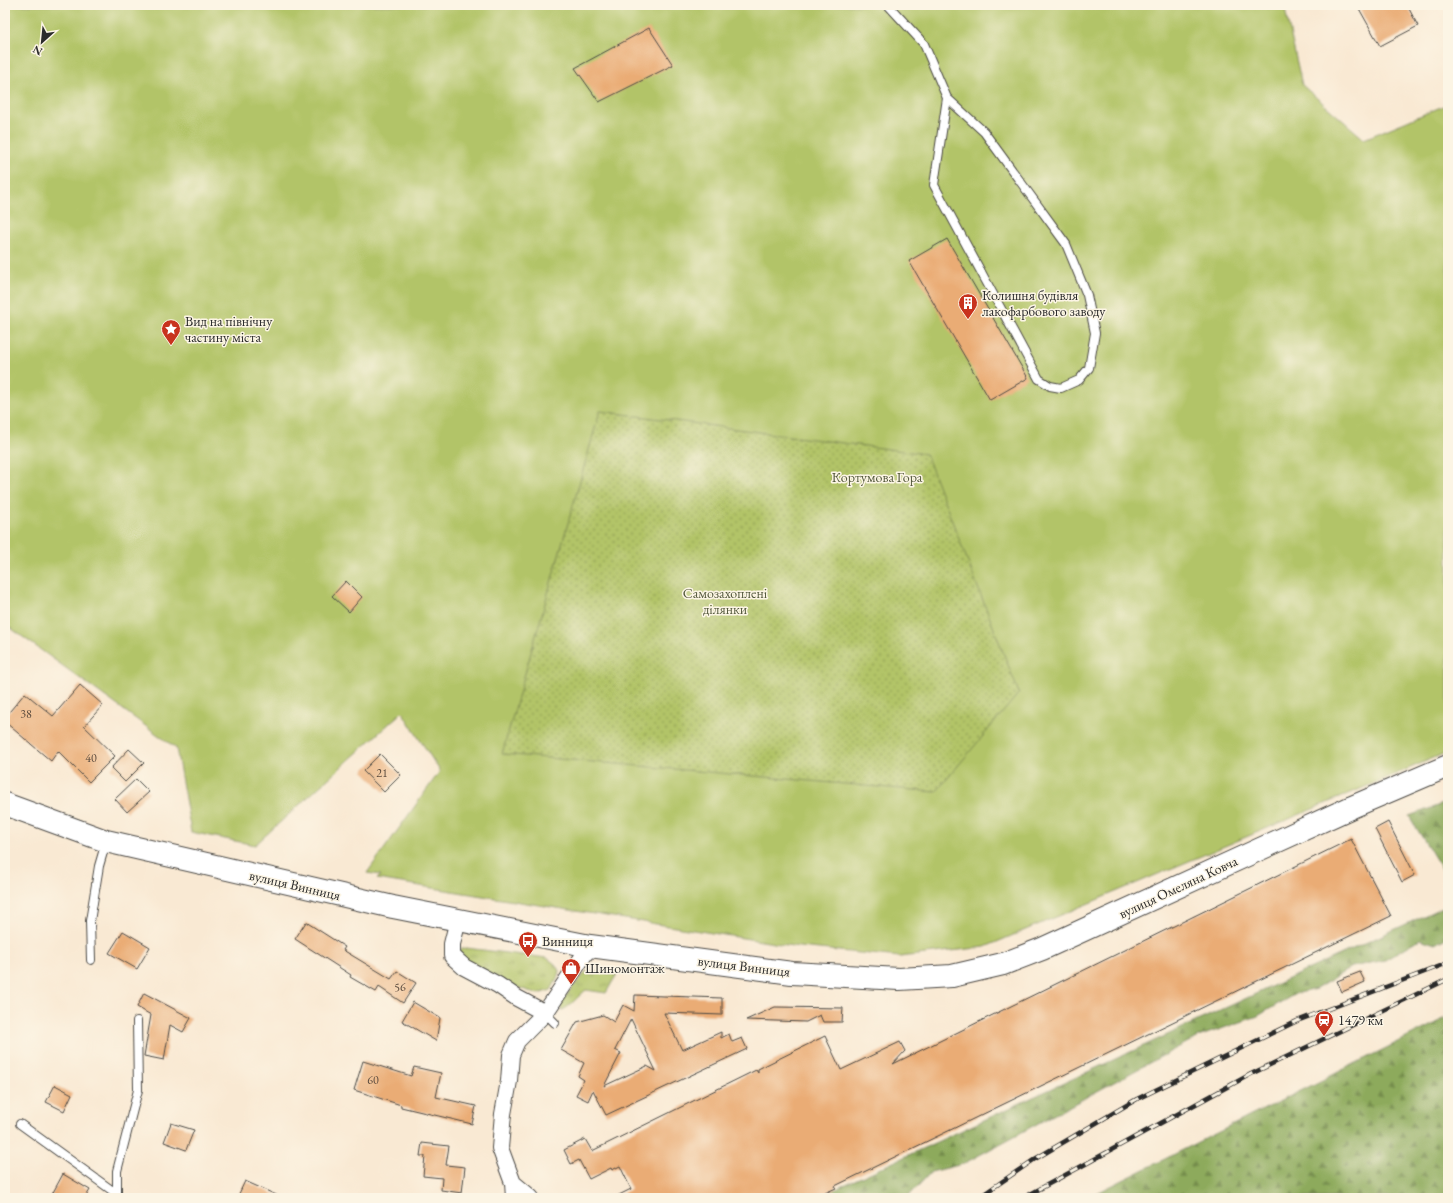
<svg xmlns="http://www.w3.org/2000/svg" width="1453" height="1203" viewBox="0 0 1453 1203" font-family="'EB Garamond',serif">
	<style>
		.grass { fill: url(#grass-tufts); stroke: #6e784a }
		.forest { fill: url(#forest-firs); stroke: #5c6a44 }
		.park { fill: #b2c468; stroke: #6e784a }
		.garden { fill: url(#garden-dots); stroke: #6e784a }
		.building { fill: #eaac75; fill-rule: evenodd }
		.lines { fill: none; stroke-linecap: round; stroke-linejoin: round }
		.service-casing { stroke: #4a4844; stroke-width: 10 }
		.minor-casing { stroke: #4a4844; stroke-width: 18 }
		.secondary-casing { stroke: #4a4844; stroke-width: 24 }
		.service { stroke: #fff; stroke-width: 8 }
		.minor { stroke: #fff; stroke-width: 16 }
		.secondary { stroke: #fff; stroke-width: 22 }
		.rail-casing { stroke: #2b2b2b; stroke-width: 4.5 }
		.rail { stroke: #fcf5e5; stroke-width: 3; stroke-dasharray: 9; stroke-linecap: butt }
		.labels { text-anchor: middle; stroke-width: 3; stroke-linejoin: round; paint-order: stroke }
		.number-label { font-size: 12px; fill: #5b4b3e }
		.poi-label { font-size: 14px; fill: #2b2b2b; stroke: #fcf5e5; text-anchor: start }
		.park-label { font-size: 14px; fill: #54593d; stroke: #fcf5e5 }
		.street-label { font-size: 14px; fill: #2b2b2b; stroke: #fcf5e5 }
	</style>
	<defs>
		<pattern id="grass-tufts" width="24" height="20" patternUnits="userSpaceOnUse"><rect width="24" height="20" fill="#b2c468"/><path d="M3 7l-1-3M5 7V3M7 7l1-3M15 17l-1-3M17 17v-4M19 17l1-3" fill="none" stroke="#919f56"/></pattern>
		<pattern id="forest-firs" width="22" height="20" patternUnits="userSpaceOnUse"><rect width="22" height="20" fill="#8daa5c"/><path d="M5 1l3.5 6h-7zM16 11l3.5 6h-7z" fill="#738b4c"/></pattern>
		<pattern id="garden-dots" width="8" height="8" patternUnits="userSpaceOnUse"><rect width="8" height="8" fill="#b2c468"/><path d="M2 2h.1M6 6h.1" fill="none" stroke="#919f56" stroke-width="1.8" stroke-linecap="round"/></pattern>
	</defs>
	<rect width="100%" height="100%" fill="#fcf5e5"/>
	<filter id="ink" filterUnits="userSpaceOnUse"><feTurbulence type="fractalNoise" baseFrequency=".025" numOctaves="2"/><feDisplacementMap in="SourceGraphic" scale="8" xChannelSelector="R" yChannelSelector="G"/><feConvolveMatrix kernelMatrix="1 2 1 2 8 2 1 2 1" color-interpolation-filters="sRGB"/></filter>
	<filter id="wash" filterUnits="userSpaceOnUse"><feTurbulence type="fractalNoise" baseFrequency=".012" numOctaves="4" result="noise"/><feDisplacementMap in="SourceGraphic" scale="16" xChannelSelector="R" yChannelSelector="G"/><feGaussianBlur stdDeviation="0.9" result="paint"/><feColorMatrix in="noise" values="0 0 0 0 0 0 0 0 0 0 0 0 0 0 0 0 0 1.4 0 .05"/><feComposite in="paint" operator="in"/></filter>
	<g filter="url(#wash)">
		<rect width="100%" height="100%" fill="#f9e9d3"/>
		<!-- grass -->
		<path class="grass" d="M 466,948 L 547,958 L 555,964 L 559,971 L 557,979 L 551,990 L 538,994 L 504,983 L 461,959 L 459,950 Z
			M 587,971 L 617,974 L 606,993 L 586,990 C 579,995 569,1008 562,1010 L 560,1006 L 566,995 Z"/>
		<!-- forest -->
		<path class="forest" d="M 1448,802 L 1448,879 L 1409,816 Z
			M 1445,906 L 1448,907 L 1448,937 L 1435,944 L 1420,939 L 1385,960 L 1352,967 L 1316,989 L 1295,994 L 1258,1016 L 1198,1037 L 1175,1049 L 963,1164 L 931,1172 L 907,1198 L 819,1198 L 846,1184 Z
			M 1448,1017 L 1448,1198 L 1087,1198 Z"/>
		<!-- park -->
		<path class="park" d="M 5,5 L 1284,5 L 1302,85 L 1364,139 L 1448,104 L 1448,752 L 985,947 L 900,957 L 799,947 L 377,879 L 381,875 L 367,873 L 440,771 L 402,712 L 255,845 L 191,832 L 176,748 L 5,624 Z"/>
		<!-- garden -->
		<path class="garden" d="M 600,411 L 926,454 L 1019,693 L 936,792 L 502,754 Z"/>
		<g id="blocks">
			<!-- building -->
			<path class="building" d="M 1357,5 L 1407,5 L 1418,26 L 1380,46 Z
				M 649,28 L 673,65 L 599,102 L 575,68 Z
				M 947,239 L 1028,378 L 990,400 L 909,261 Z
				M 346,581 L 362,597 L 349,612 L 332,596 Z
				M 80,685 L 103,705 L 84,726 L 115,756 L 89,782 L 58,751 L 51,761 L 5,722 L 5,717 L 25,693 L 53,716 Z
				M 129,749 L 144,763 L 125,782 L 111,768 Z
				M 380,754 L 401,775 L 384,792 L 363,771 Z
				M 136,779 L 149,792 L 127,812 L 115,799 Z
				M 1388,822 L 1415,875 L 1402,882 L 1375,829 Z
				M 1351,839 L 1391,916 L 835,1186 L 836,1188 L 814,1198 L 613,1198 L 631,1189 L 620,1166 L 612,1170 L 611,1168 L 589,1179 L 579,1160 L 571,1164 L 564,1150 L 585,1139 L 592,1151 L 756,1070 L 758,1073 L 758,1069 L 825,1036 L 841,1070 L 900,1042 L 905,1051 L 893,1064 Z
				M 306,922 L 345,947 L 343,950 L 391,979 L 397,971 L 416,983 L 403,1003 L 379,987 L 376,992 L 350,977 L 351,975 L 295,939 Z
				M 123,931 L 150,947 L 137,969 L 109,953 Z
				M 1360,972 L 1365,982 L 1342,992 L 1337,981 Z
				M 144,993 L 191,1018 L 183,1032 L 170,1025 L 164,1060 L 144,1056 L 151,1015 L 137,1007 Z
				M 635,995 L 722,998 L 722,1015 L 664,1013 L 682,1050 L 721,1032 L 721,1038 L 729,1034 L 732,1042 L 742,1038 L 747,1049 L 606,1115 L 593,1090 L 588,1101 L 576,1095 L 584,1080 L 578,1076 L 584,1063 L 561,1050 L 577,1022 L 603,1015 L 614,1022 L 623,1005 L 634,1011 ZM 631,1019 L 656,1071 L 647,1066 L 604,1086 L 621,1053 L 615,1050 Z
				M 413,1002 L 440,1018 L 436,1041 L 402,1021 Z
				M 775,1007 L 843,1008 L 842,1022 L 823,1022 L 820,1015 L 806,1022 L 746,1020 Z
				M 363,1061 L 411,1076 L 414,1067 L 441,1073 L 436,1097 L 476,1106 L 472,1124 L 401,1107 L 401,1105 L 354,1090 Z
				M 55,1085 L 72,1094 L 64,1111 L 46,1102 Z
				M 171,1123 L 194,1130 L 186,1150 L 164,1142 Z
				M 422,1143 L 449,1146 L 446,1165 L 465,1167 L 462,1193 L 441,1190 L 442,1178 L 423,1176 L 425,1156 L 420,1156 Z
				M 63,1174 L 90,1190 L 85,1198 L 50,1198 Z
				M 245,1181 L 283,1198 L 237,1198 Z"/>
		</g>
	</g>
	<g filter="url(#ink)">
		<use href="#blocks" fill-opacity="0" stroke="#4a4844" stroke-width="1"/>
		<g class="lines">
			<!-- service casing -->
			<g class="service-casing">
				<path id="service" d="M 888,5 L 924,44 L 947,98 L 984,132 L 1066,244 L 1087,295 L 1095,333 L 1089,368 L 1079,380 L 1061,388 L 1050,386 L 1039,379 L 934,185 L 947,98
					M 91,960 L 90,921 L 99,866 L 106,842
					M 545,1013 L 555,1023
					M 20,1124 L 117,1194
					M 119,1198 L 117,1194 L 117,1171 L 138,1090 L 137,1021"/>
			</g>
			<!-- minor casing -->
			<g class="minor-casing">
				<path id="minor" d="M 458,920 L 452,944 L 452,956 L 464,967 L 498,985 L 517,998 L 545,1013
					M 513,1183 L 531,1198
					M 514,1198 L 513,1183 L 500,1148 L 503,1114 L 509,1081 L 511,1055 L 517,1041 L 545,1013 L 590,946"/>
			</g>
			<!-- secondary casing -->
			<g class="secondary-casing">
				<path id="secondary" d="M 5,804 L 106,841 L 393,907 L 590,946 L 792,973 L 899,979 L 952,976 L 1003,964 L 1042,949 L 1352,807 L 1448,766"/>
			</g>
			<!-- service -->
			<use href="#service" class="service"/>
			<!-- minor -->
			<use href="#minor" class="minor"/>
			<!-- secondary -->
			<use href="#secondary" class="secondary"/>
			<!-- rail casing -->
			<g class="rail-casing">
				<path id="rail" d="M 978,1198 L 1035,1159 L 1137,1099 L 1297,1021 L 1448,963
					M 1023,1198 L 1251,1074 L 1448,979"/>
			</g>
			<!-- rail -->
			<use href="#rail" class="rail"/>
		</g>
	</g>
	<!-- icons -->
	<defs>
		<g id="building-pin" transform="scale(1)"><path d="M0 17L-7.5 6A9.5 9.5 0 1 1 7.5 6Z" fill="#c8321e" stroke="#fcf5e5"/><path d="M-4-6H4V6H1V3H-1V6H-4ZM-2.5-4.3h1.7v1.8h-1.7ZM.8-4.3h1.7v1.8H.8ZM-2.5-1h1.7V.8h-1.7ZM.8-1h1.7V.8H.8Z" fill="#fff"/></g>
		<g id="sight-pin" transform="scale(1)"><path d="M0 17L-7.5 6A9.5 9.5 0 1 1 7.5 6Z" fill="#c8321e" stroke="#fcf5e5"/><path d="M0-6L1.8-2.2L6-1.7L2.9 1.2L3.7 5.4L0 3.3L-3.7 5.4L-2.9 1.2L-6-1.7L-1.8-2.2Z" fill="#fff"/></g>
		<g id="bus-pin" transform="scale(1)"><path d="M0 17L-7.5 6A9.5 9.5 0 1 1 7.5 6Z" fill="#c8321e" stroke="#fcf5e5"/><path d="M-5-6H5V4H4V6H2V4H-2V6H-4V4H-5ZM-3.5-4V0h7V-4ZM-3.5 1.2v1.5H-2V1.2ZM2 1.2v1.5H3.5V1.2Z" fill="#fff"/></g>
		<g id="shop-pin" transform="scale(1)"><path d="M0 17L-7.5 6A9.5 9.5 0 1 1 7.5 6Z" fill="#c8321e" stroke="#fcf5e5"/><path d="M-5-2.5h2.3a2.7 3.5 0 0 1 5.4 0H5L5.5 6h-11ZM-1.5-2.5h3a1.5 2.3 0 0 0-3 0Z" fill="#fff"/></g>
		<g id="station-pin" transform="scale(1)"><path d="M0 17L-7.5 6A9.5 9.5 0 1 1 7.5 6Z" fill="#c8321e" stroke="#fcf5e5"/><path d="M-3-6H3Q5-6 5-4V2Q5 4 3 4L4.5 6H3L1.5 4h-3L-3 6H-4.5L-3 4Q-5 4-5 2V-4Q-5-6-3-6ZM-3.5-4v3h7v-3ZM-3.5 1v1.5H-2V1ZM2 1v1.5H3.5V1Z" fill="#fff"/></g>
	</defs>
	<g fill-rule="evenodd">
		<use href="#building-pin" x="968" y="303"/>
		<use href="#sight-pin" x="171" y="329"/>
		<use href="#bus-pin" x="528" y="941"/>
		<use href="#shop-pin" x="571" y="968"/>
		<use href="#station-pin" x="1324" y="1020"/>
	</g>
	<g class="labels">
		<!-- number labels -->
		<g class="number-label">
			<text x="26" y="718">38</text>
			<text x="91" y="762">40</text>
			<text x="382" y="777">21</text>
			<text x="400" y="991">56</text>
			<text x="373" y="1084">60</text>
		</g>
		<!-- poi labels -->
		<g class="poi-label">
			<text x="982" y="300">Колишня будівля<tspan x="982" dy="16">лакофарбового заводу</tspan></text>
			<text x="185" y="326">Вид на північну<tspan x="185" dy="16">частину міста</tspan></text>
			<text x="542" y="946">Винниця</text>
			<text x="585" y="973">Шиномонтаж</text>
			<text x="1338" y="1025">1479 км</text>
		</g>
		<!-- park labels -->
		<g class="park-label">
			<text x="877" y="482">Кортумова Гора</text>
			<text x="725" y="598">Самозахоплені<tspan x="725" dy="16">ділянки</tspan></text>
		</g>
		<!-- street labels -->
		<g class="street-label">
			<text transform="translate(295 885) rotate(13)" y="5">вулиця Винниця</text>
			<text transform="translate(1178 887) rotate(-25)" y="5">вулиця Омеляна Ковча</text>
			<text transform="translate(744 966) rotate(7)" y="5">вулиця Винниця</text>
		</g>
	</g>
	<!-- margin -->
	<rect width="1453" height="1203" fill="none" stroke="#fcf5e5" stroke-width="20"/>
	<!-- north arrow -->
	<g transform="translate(42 42) rotate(207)" stroke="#fcf5e5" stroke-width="3" paint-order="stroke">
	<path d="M0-3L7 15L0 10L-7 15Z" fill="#2b2b2b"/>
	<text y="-6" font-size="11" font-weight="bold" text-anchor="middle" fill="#2b2b2b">N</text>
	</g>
</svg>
